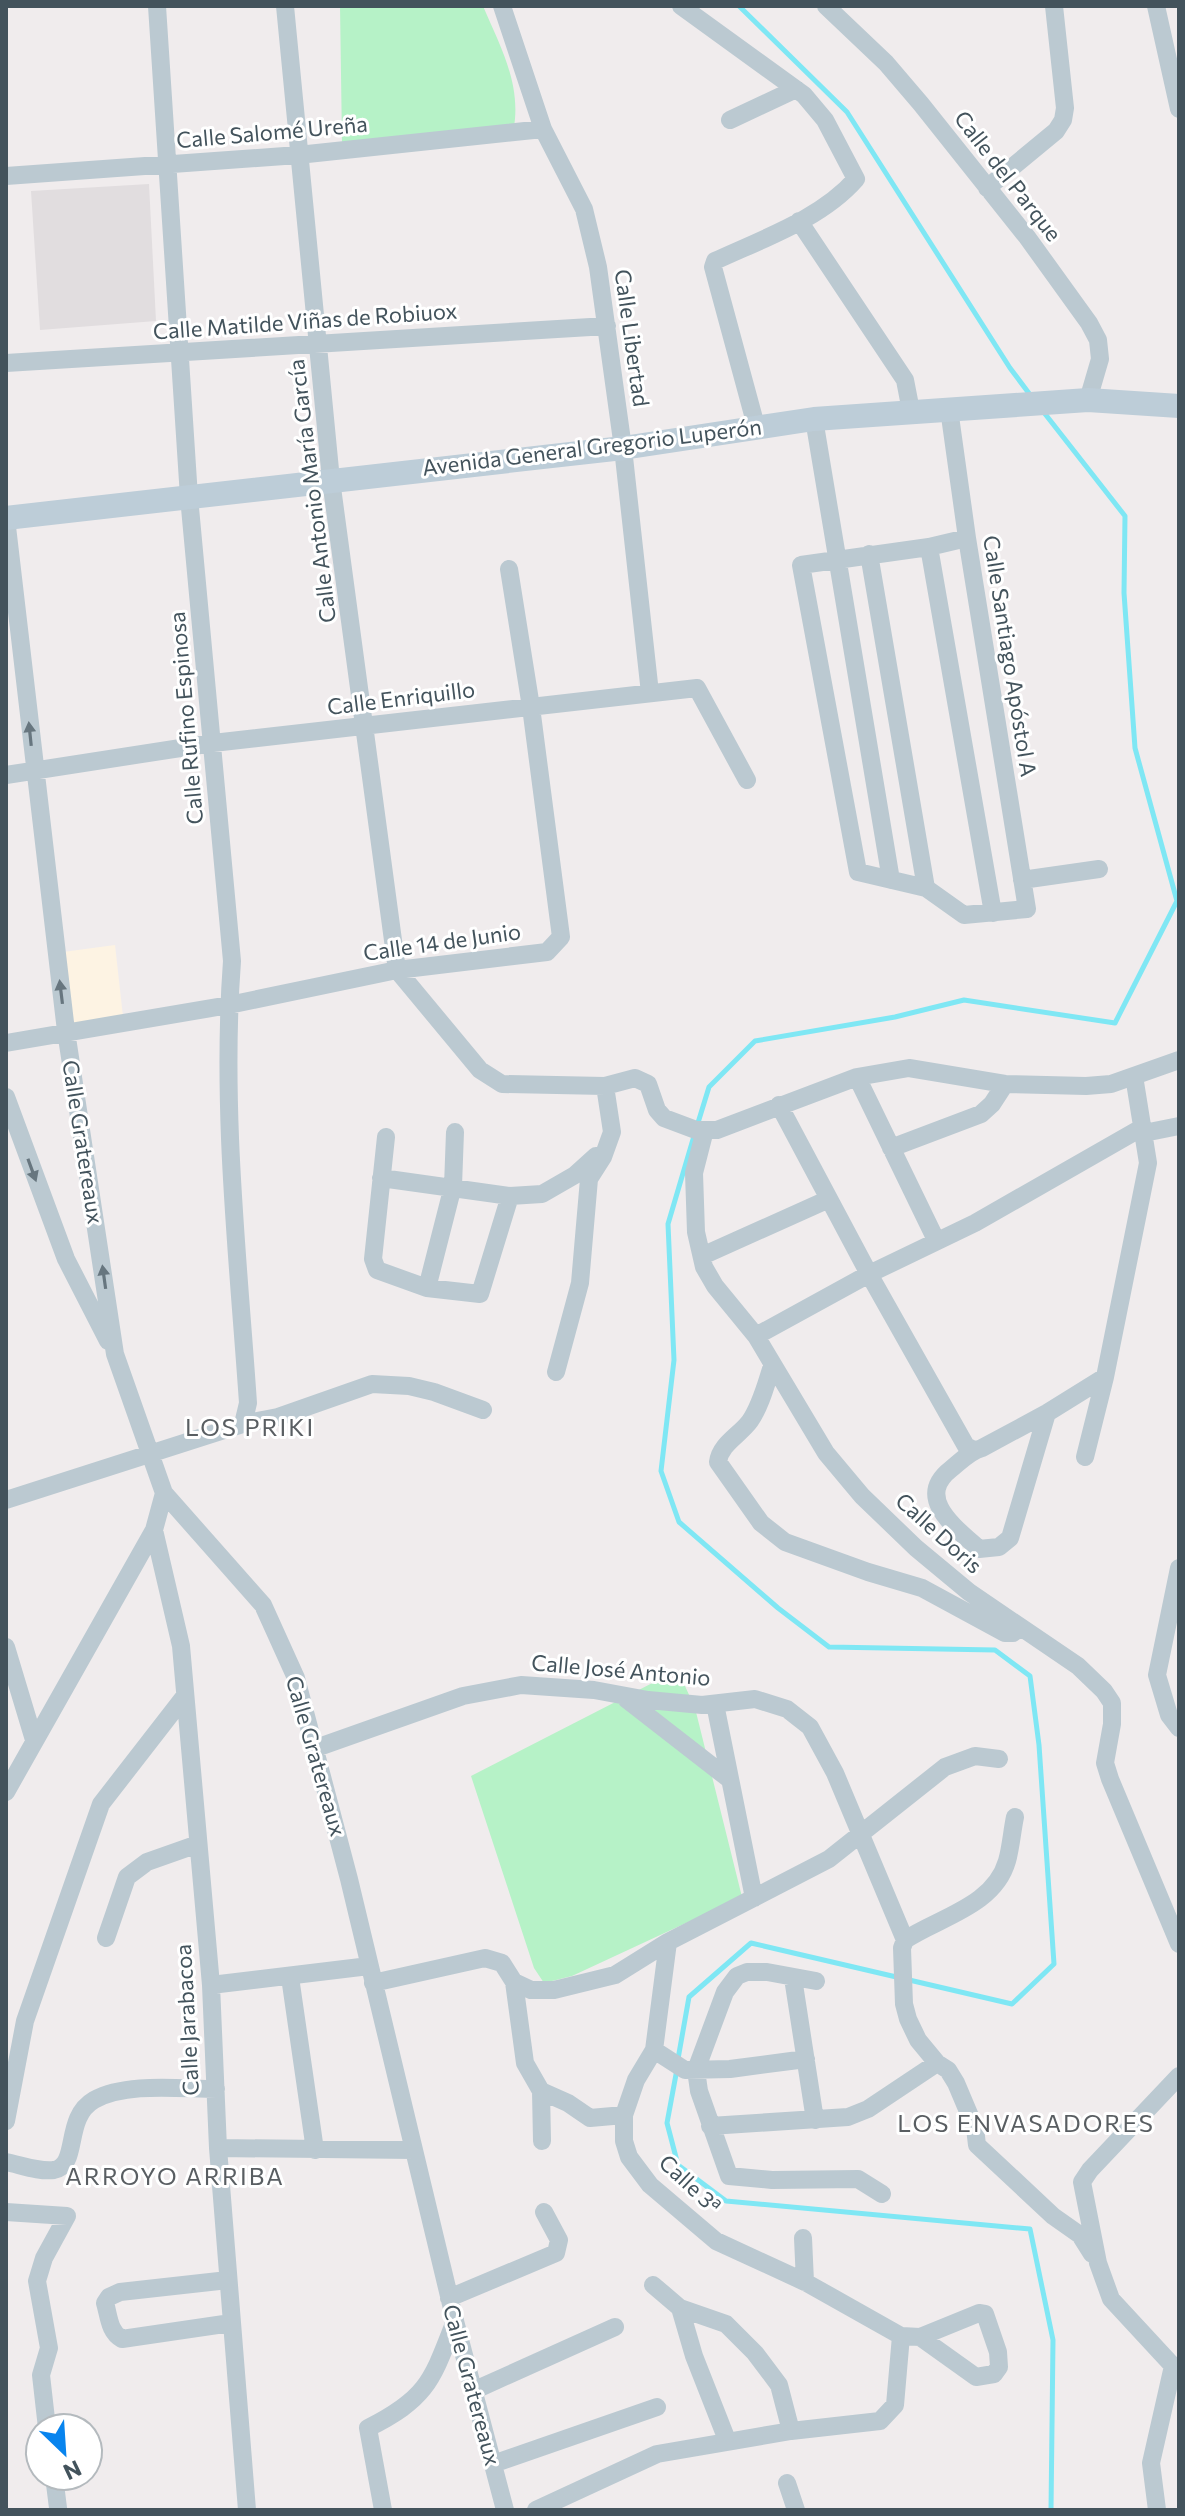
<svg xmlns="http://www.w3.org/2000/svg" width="1185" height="2516" viewBox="0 0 1185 2516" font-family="Commissioner,sans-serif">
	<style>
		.commercial { fill: #fdf3e3 }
		.education { fill: #e1dddf }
		.garden { fill: #b6f2c7 }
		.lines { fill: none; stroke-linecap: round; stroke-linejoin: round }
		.stream { stroke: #7fe7f4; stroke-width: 5 }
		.street { stroke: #bbc9d1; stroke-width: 18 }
		.secondary { stroke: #bdcdd8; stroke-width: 24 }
		.oneway { fill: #67767f }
		.labels { text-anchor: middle; stroke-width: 6; stroke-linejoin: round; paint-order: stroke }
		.street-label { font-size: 22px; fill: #43535c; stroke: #fff }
		.neighbourhood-label { font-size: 24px; letter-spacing: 2px; fill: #595e62; stroke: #fff }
	</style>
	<rect width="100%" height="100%" fill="#f0eced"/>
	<!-- commercial -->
	<path class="commercial" d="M 115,945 L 123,1017 L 72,1024 L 63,952 Z"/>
	<!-- education -->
	<path class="education" d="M 149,184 L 156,321 L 40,330 L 31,191 Z"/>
	<!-- garden -->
	<path class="garden" d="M 340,6 L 483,6 C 500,46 521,83 514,127 L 342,142 Z
		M 666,1676 L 685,1686 L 695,1708 L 742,1897 L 572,1976 L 544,1983 L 534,1968 L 471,1776 Z"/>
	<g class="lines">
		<!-- stream -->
		<path class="stream" d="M 739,6 L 847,112 L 1010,368 L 1031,396
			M 697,1126 L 709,1087 L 755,1041 L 895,1017 L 964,1000 L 1115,1023 L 1177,901 L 1135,748 L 1124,593 L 1125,516 L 1042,410
			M 678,2059 L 689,1997 L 751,1943 L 1012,2004 L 1054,1964 L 1039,1745 L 1030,1676 L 995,1650 L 829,1647 L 778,1608 L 679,1522 L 661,1471 L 674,1360 L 668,1224 L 694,1136
			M 677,2069 L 667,2123 L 678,2165 L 726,2201 L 1030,2229 L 1053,2340 L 1051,2510"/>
		<!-- street -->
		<path class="street" d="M 157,6 L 189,497 L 232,961 C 221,1108 238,1257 248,1403 L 243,1424
			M 285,6 L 331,480 L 397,970 L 480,1070 L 502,1084 L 605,1086 L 635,1078 L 648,1084 L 657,1110 L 664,1118 L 696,1130 L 717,1130 L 857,1077 L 909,1068 L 1005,1084 L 1086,1086 L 1111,1084 L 1179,1060
			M 502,6 L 543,129 L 584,209 L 598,267 L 623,448 L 650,693
			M 681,6 L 804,95 L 825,120 L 856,179 C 821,219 762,239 715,261 L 713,267 L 756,426
			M 826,6 L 886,63 L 921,104 L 1027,237 L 1089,323 L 1098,340 L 1100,359 L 1088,400
			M 1156,6 L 1179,109
			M 730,120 L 796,89
			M 6,176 L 298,155 L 543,129
			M 987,188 L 1056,131 L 1063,120 L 1065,108 L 1054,6
			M 799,221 L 905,380 L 911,411
			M 6,363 L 607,326
			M 949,409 L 967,538 L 1027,909 L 964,915 L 926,888 L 858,872 L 801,565 L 929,547 L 967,538
			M 814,419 L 891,880
			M 6,518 L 66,1031 L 115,1354 L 164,1493 L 263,1605 L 296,1678 L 349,1879 L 455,2321 L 505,2510
			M 929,547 L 993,913
			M 869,554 L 926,888
			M 6,775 L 213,743 L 697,688 L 747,780
			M 1022,880 L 1099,869
			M 6,1043 L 229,1005 L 397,970 L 547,952 L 561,937 L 531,707 L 509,569
			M 857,1077 L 936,1240
			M 6,1097 L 66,1259 L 108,1341
			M 779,1105 L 869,1274 L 966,1446 L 974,1450
			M 705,1130 L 694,1173 L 696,1232 L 704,1267 L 715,1286 L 756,1336 L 826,1453 L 862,1496 L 916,1548 L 969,1592 L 1078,1666 L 1104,1691 L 1112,1703 L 1112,1724 L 1105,1763 L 1110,1779 L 1179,1944
			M 1144,1133 L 1179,1126
			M 386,1137 L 373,1259 L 377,1270 L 427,1288 L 480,1294 L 510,1196
			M 891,1148 L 981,1114 L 992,1104 L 1005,1084
			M 381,1178 L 510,1196 L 542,1194 L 575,1175 L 596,1156
			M 702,1256 L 829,1199
			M 427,1288 L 453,1186 L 455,1132
			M 756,1336 L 869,1274 L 975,1223 L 1143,1127
			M 772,1366 C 766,1384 761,1405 750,1421 C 740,1435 720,1444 718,1462 L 761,1523 L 785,1542 L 868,1572 L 922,1588 L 1005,1633 L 1013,1633 L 1020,1628
			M 556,1372 L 580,1283 L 589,1179 L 603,1157 L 612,1132 L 605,1086
			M 1047,1413 L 1010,1538 L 999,1547 L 979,1549 C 956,1528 914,1498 951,1469 C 961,1461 970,1451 982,1448 L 1047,1413 L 1105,1377
			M 1085,1457 L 1105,1377 L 1148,1163 L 1134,1076
			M 6,1500 L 243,1424 L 278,1417 L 372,1384 L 409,1386 L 434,1392 L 483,1410
			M 154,1530 L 181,1646 L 211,1985 L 218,2148 L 247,2510
			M 1179,1568 L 1157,1675 L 1169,1715 L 1179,1728
			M 6,1647 L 34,1740
			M 626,1699 L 729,1779
			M 715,1704 L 754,1898
			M 316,1748 L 463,1696 L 521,1685 L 594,1690 L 648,1700 L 702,1705 L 755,1699 L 787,1709 L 810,1727 L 835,1773 L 905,1940
			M 6,1792 L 154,1530 L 164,1493
			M 106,1938 L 127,1877 L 147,1862 L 198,1844
			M 905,1940 L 902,1948 L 904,2004 L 908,2019 L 918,2040 L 937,2063 L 948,2070 L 956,2083 L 975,2128 L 977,2145 L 1053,2216 L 1080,2235 L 1092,2254
			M 905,1940 C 940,1917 994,1906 1007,1861 C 1011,1847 1012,1831 1015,1817
			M 668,1942 L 654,2050 L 636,2080 L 624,2115 L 624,2141 L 629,2157 L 650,2185 L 716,2241 L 805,2282 L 901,2336 L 920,2337 L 979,2313 L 985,2314 L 998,2352 L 999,2367 L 994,2374 L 976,2377 L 920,2337
			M 290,1977 L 315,2150
			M 793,1978 L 815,2120
			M 816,1981 L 767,1972 L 747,1972 L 737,1976 L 725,1992 L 696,2070 L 699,2091 L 729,2176 L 772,2180 L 858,2179 L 882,2194
			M 514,1982 L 525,2063 L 541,2091 L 542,2141
			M 373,1983 L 485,1958 L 502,1963 L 514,1982 L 531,1990 L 554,1990 L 615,1975 L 668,1942 L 829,1859 L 945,1767 L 975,1756 L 999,1759
			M 211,1985 L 369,1966
			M 654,2050 L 685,2070 L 730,2069 L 806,2059
			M 541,2091 L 568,2103 L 590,2118 L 624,2115
			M 6,2121 L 25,2021 L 101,1804 L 184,1697
			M 710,2126 L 848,2117 L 868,2109 L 937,2063
			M 218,2148 L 414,2150
			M 6,2162 C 21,2165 39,2172 54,2170 C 80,2165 63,2118 94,2100 C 126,2082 180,2089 216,2089
			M 6,2212 L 67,2216 L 44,2258 L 37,2281 L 49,2348 L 41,2375 L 47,2428
			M 803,2238 L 805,2282
			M 228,2280 L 120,2292 L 109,2297 L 105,2303 C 109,2316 109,2332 122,2339 L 231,2323
			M 653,2285 L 680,2308 L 726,2324 L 755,2353 L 779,2385 L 791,2431
			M 449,2298 L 556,2253 L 559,2240 L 544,2212
			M 680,2308 L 694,2356 L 727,2440
			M 475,2390 L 615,2327
			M 493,2464 L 657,2407
			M 54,2476 L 58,2508
			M 787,2483 L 796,2510
			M 383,2510 L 368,2428 C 428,2398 432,2380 455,2321
			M 536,2510 L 657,2454 L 791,2431 L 880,2421 L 895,2405 L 901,2336
			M 1157,2510 L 1151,2463 L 1173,2366 L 1111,2299 L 1098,2263 L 1082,2182 L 1090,2170 L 1179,2076"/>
		<!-- secondary -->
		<path class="secondary" d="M 6,518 L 623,448 L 814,419 L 1088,400 L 1179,406"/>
	</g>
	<!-- one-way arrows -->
	<defs><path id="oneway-solid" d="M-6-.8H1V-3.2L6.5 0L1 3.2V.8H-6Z" transform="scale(2)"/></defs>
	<g class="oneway">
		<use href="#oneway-solid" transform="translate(30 734) rotate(-96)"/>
		<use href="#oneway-solid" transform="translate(61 992) rotate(-97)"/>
		<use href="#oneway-solid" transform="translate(32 1170) rotate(70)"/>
		<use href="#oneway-solid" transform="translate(104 1277) rotate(-98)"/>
	</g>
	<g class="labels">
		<!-- street labels -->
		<g class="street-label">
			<text transform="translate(272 132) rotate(-5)" y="8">Calle Salomé Ureña</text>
			<text transform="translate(1008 176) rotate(52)" y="8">Calle del Parque</text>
			<text transform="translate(305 321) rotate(-4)" y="8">Calle Matilde Viñas de Robiuox</text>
			<text transform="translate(632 338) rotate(82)" y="8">Calle Libertad</text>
			<text transform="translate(592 447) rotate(-7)" y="8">Avenida General Gregorio Luperón</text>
			<text transform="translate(312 491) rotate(-97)" y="8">Calle Antonio María García</text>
			<text transform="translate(1010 656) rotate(81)" y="8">Calle Santiago Apóstol A</text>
			<text transform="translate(401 698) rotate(-7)" y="8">Calle Enriquillo</text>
			<text transform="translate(186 718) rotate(-95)" y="8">Calle Rufino Espinosa</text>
			<text transform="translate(442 942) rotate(-8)" y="8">Calle 14 de Junio</text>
			<text transform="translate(83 1142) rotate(81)" y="8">Calle Gratereaux</text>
			<text transform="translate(939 1533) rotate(42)" y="8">Calle Doris</text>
			<text transform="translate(621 1670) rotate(5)" y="8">Calle José Antonio</text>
			<text transform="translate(316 1756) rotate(74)" y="8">Calle Gratereaux</text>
			<text transform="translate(187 2020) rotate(-93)" y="8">Calle Jarabacoa</text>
			<text transform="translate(690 2184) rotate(43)" y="8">Calle 3ª</text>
			<text transform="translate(472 2385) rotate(75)" y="8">Calle Gratereaux</text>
		</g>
		<!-- neighbourhood labels -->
		<g class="neighbourhood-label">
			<text x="250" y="1436">LOS PRIKI</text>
			<text x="1026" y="2132">LOS ENVASADORES</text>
			<text x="175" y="2185">ARROYO ARRIBA</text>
		</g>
	</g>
	<!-- border -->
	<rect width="1185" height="2516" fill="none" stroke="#43535c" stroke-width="16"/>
	<!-- north arrow -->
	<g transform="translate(64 2452) rotate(155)"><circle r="38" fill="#ffffff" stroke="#b4babe" stroke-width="2"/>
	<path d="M0-6L14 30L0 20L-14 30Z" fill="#0884ee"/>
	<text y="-12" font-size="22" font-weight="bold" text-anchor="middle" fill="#43535c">N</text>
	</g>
</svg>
